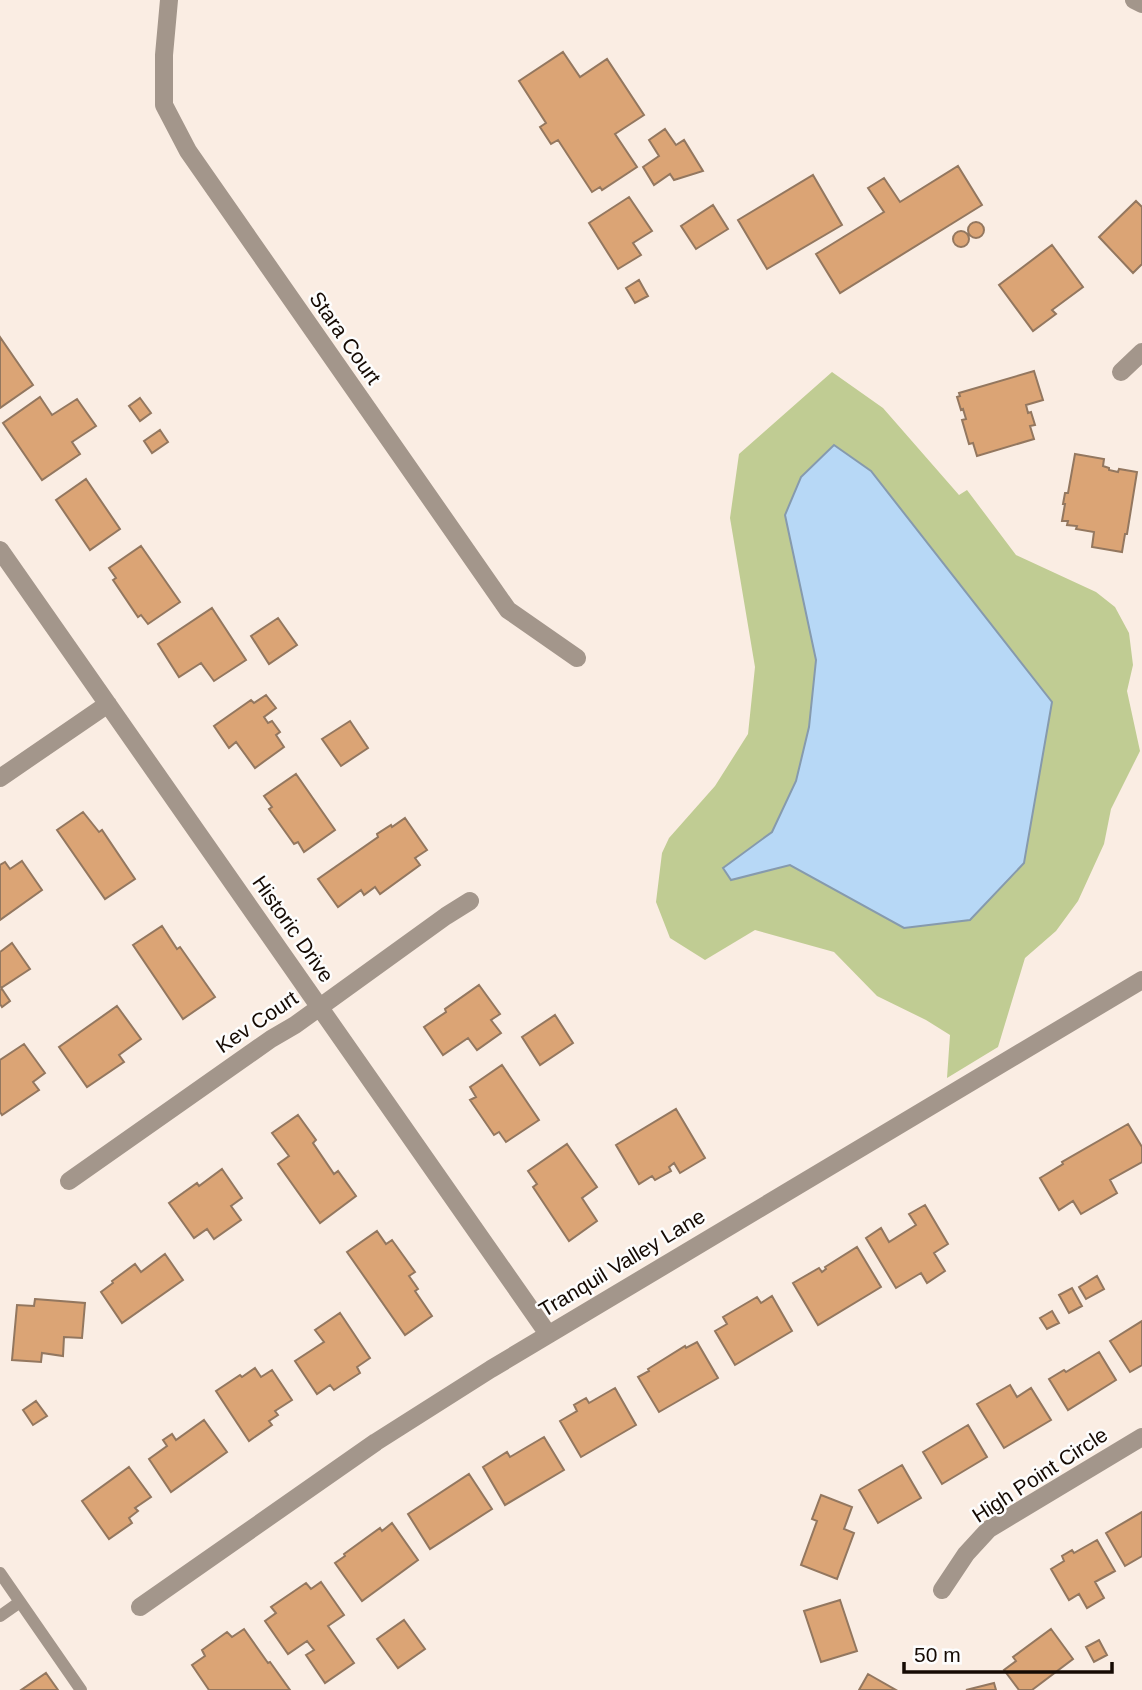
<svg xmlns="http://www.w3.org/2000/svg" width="1142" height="1690" viewBox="0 0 1142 1690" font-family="Helvetica,sans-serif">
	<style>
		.green { fill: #c0cc93 }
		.water { fill: #b7d8f6; stroke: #869aad; stroke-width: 2 }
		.building { fill: #dba475; stroke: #93775f; stroke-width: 2 }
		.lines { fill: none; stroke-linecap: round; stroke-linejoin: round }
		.lane { stroke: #a3968b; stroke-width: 12 }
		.street { stroke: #a3968b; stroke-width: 18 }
		.labels { text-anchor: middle; stroke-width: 5; stroke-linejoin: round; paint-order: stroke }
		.street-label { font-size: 21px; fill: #150a03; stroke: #fdfdfd }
	</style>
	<rect width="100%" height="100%" fill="#faede3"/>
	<!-- green -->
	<path class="green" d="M 832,372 L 883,408 L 959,495 L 967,490 L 1016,555 L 1096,592 L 1115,607 L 1129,633 L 1133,665 L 1127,691 L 1140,751 L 1111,809 L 1104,844 L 1078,901 L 1056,931 L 1025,958 L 998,1047 L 947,1078 L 950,1035 L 926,1020 L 877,996 L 834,952 L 755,930 L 705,960 L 670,938 L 656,902 L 662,853 L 669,838 L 715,786 L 748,734 L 755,667 L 730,518 L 739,454 Z"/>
	<!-- water -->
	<path class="water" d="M 834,445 L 871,471 L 1052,702 L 1024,863 L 970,920 L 904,928 L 790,865 L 731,880 L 723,868 L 772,832 L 796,781 L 809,727 L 816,660 L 785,515 L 801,477 Z"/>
	<!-- building -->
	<path class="building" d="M 563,52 L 580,77 L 607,59 L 644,115 L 615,134 L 637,167 L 602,190 L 600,187 L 592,192 L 558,140 L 551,144 L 540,127 L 546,123 L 519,81 Z
		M 665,129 L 676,145 L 684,140 L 703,171 L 674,180 L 670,174 L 654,185 L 643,167 L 659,156 L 649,140 Z
		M 958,166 L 982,205 L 840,293 L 816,254 L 884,212 L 868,188 L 884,178 L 900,202 Z
		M 813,175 L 842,225 L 767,269 L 738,220 Z
		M 629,197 L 652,231 L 633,243 L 641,255 L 618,269 L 589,223 Z
		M 1136,201 L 1142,207 L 1142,264 L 1133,273 L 1099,237 Z
		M 713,205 L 728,229 L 696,249 L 681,226 Z
		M968 230a8 8 0 1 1 16 0a8 8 0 1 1-16 0Z
		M953 239a8 8 0 1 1 16 0a8 8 0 1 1-16 0Z
		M 1052,245 L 1083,287 L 1052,310 L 1056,314 L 1033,331 L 999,285 Z
		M 639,280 L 648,296 L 635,303 L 626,288 Z
		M 0,337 L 33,385 L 0,408 Z
		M 1034,371 L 1043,400 L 1026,405 L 1028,413 L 1031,412 L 1035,425 L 1030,426 L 1034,439 L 977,456 L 973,443 L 969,444 L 962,420 L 966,419 L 963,409 L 961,410 L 957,397 L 960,396 L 959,393 Z
		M 40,397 L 52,415 L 77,399 L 96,426 L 72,442 L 80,454 L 42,480 L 3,423 Z
		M 140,398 L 151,413 L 140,421 L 129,406 Z
		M 160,430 L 168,442 L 152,453 L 144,441 Z
		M 1075,454 L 1104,459 L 1103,466 L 1109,468 L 1109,470 L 1118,472 L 1119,469 L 1137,472 L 1127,534 L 1125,534 L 1122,552 L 1092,547 L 1094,532 L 1076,529 L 1077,526 L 1067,525 L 1068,521 L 1062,521 L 1065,504 L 1063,504 L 1065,493 L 1068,493 Z
		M 86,479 L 120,529 L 90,550 L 56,500 Z
		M 141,546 L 180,602 L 148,624 L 141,615 L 138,617 L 113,580 L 116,578 L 109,568 Z
		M 212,608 L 246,660 L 214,681 L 201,663 L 179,677 L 158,644 Z
		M 278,618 L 297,645 L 269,664 L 251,636 Z
		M 266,695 L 276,708 L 264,717 L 268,723 L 272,721 L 280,732 L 276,735 L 284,747 L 255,768 L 236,742 L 229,748 L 214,726 L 251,700 L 254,703 Z
		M 350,721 L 368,748 L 341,766 L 322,739 Z
		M 296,774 L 335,830 L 304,852 L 298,842 L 294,844 L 269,809 L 272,807 L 264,796 Z
		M 83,812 L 99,832 L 102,830 L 135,879 L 105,899 L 57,830 Z
		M 405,818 L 427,850 L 415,858 L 420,865 L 380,894 L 375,887 L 364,895 L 361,890 L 338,907 L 318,879 L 378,837 L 377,834 L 391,825 L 392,827 Z
		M 22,861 L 42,890 L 0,920 L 0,865 L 5,862 L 10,869 Z
		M 162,926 L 177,949 L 180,947 L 215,997 L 183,1019 L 133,945 Z
		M 12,943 L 30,969 L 1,988 L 0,986 L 0,952 Z
		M 479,985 L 500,1014 L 491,1020 L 501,1033 L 477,1050 L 468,1038 L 443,1055 L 424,1027 L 446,1012 L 445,1009 Z
		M 2,989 L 10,1001 L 2,1007 L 0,1004 L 0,990 Z
		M 117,1006 L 141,1039 L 119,1055 L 124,1062 L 87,1087 L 59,1047 Z
		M 555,1015 L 573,1043 L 540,1065 L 522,1037 Z
		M 24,1044 L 45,1073 L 33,1082 L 39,1090 L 2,1115 L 0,1112 L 0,1060 Z
		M 502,1065 L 539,1120 L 506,1142 L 499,1132 L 494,1135 L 470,1100 L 476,1097 L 470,1087 Z
		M 676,1109 L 705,1158 L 680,1173 L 674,1163 L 669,1167 L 671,1171 L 655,1180 L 652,1176 L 639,1184 L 616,1145 Z
		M 298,1115 L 316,1140 L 313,1143 L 334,1174 L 338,1171 L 356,1196 L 320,1223 L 278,1164 L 289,1156 L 272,1133 Z
		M 1128,1124 L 1142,1147 L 1142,1162 L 1110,1180 L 1117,1193 L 1081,1214 L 1073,1201 L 1059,1210 L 1040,1178 L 1063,1164 L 1062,1162 Z
		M 567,1144 L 597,1187 L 582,1198 L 597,1221 L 569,1241 L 533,1187 L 537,1184 L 528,1171 Z
		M 222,1169 L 242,1198 L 231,1206 L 241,1220 L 214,1239 L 207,1229 L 194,1238 L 169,1203 L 197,1183 L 199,1186 Z
		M 925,1205 L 948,1244 L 934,1253 L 945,1271 L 927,1283 L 921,1273 L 896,1288 L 866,1238 L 881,1228 L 889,1242 L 916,1225 L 909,1214 Z
		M 377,1231 L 386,1244 L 392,1240 L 415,1272 L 409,1276 L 418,1289 L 415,1291 L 432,1316 L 405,1335 L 347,1252 Z
		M 857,1247 L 881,1287 L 818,1325 L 793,1283 L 819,1268 L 822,1272 L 826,1269 L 825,1267 Z
		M 165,1254 L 183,1280 L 122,1323 L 101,1292 L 113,1283 L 112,1281 L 135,1264 L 141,1272 Z
		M 1097,1276 L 1104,1289 L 1086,1299 L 1079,1287 Z
		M 1072,1288 L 1082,1306 L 1069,1313 L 1059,1295 Z
		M 772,1296 L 792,1331 L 735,1365 L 715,1331 L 727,1324 L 723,1317 L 757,1297 L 761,1303 Z
		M 35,1299 L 85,1303 L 82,1338 L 64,1337 L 63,1356 L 42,1353 L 41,1362 L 12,1360 L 17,1305 L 34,1306 Z
		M 1052,1311 L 1059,1323 L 1047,1329 L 1040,1318 Z
		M 340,1313 L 370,1358 L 357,1367 L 360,1373 L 334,1390 L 330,1385 L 317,1394 L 295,1361 L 324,1342 L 315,1330 Z
		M 1142,1321 L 1142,1365 L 1130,1372 L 1110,1341 Z
		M 697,1342 L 718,1378 L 659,1412 L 638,1377 L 649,1371 L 648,1369 L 685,1346 L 686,1348 Z
		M 1099,1352 L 1116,1380 L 1068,1410 L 1049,1379 L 1064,1370 L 1066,1372 Z
		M 255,1368 L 261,1377 L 272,1370 L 292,1400 L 275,1411 L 278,1415 L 269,1421 L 272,1425 L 249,1441 L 216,1391 L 240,1375 L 242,1377 Z
		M 1010,1385 L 1017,1397 L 1031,1388 L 1051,1420 L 1004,1448 L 977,1404 Z
		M 615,1388 L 636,1425 L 581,1457 L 560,1421 L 577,1411 L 574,1405 L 586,1398 L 589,1403 Z
		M 36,1401 L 47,1416 L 33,1425 L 23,1410 Z
		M 204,1420 L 227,1452 L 171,1492 L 149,1459 L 167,1446 L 163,1440 L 172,1434 L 176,1440 Z
		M 968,1425 L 987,1457 L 942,1484 L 923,1452 Z
		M 544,1437 L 564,1470 L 505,1505 L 483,1467 L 507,1452 L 510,1457 Z
		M 902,1465 L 921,1498 L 878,1523 L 859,1490 Z
		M 129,1467 L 151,1497 L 135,1508 L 138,1511 L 129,1518 L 132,1523 L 109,1539 L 82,1501 Z
		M 469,1474 L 492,1509 L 430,1549 L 408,1514 Z
		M 821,1495 L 852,1507 L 844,1529 L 854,1533 L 837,1579 L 801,1565 L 817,1521 L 812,1519 Z
		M 1142,1512 L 1142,1556 L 1125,1566 L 1106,1533 Z
		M 392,1523 L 418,1560 L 362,1601 L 335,1563 L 345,1556 L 344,1554 L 380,1528 L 382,1531 Z
		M 1097,1540 L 1115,1571 L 1095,1582 L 1104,1598 L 1087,1608 L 1079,1594 L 1069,1600 L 1051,1569 L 1064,1561 L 1062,1556 L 1072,1550 L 1074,1553 Z
		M 321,1582 L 344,1615 L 328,1626 L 354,1663 L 325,1683 L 306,1655 L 314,1650 L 307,1641 L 288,1654 L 265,1621 L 276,1613 L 271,1607 L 306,1583 L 311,1589 Z
		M 840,1600 L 857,1651 L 821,1662 L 804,1611 Z
		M 404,1620 L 425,1649 L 398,1668 L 377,1639 Z
		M 244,1629 L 268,1663 L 270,1662 L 290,1690 L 209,1690 L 192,1665 L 205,1656 L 202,1650 L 227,1632 L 232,1637 Z
		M 1051,1629 L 1073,1659 L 1032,1690 L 1019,1690 L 1004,1670 L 1016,1661 L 1013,1657 Z
		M 1099,1640 L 1107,1655 L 1094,1662 L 1086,1647 Z
		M 46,1673 L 58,1690 L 21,1690 Z
		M 868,1674 L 896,1690 L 859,1690 Z
		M 994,1683 L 996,1690 L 966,1690 Z"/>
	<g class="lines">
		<!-- lane -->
		<path class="lane" d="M 0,1573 L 81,1690
			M 0,1616 L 20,1602"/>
		<!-- street -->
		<path class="street" d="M 169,0 L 164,55 L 164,105 L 188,151 L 508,610 L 577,658
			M 1134,0 L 1142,4
			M 1121,372 L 1142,352
			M 0,550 L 548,1334
			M 0,778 L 108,704
			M 69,1181 L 271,1039 L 295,1025 L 446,916 L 470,901
			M 942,1590 L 966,1554 L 989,1529 L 1142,1437
			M 140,1607 L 376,1442 L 491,1369 L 1142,980"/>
	</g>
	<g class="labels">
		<!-- street labels -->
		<g class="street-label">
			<text transform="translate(345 338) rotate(55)" y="7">Stara Court</text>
			<text transform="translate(293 929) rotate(55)" y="7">Historic Drive</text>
			<text transform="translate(257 1022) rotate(-34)" y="7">Kev Court</text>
			<text transform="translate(622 1263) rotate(-31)" y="7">Tranquil Valley Lane</text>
			<text transform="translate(1040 1475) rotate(-33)" y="7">High Point Circle</text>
		</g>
	</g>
	<!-- scale -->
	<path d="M904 1662v10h208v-10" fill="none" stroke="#150a03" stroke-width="3.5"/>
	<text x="914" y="1662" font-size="21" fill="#150a03" stroke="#fdfdfd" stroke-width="5" paint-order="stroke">50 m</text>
</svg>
